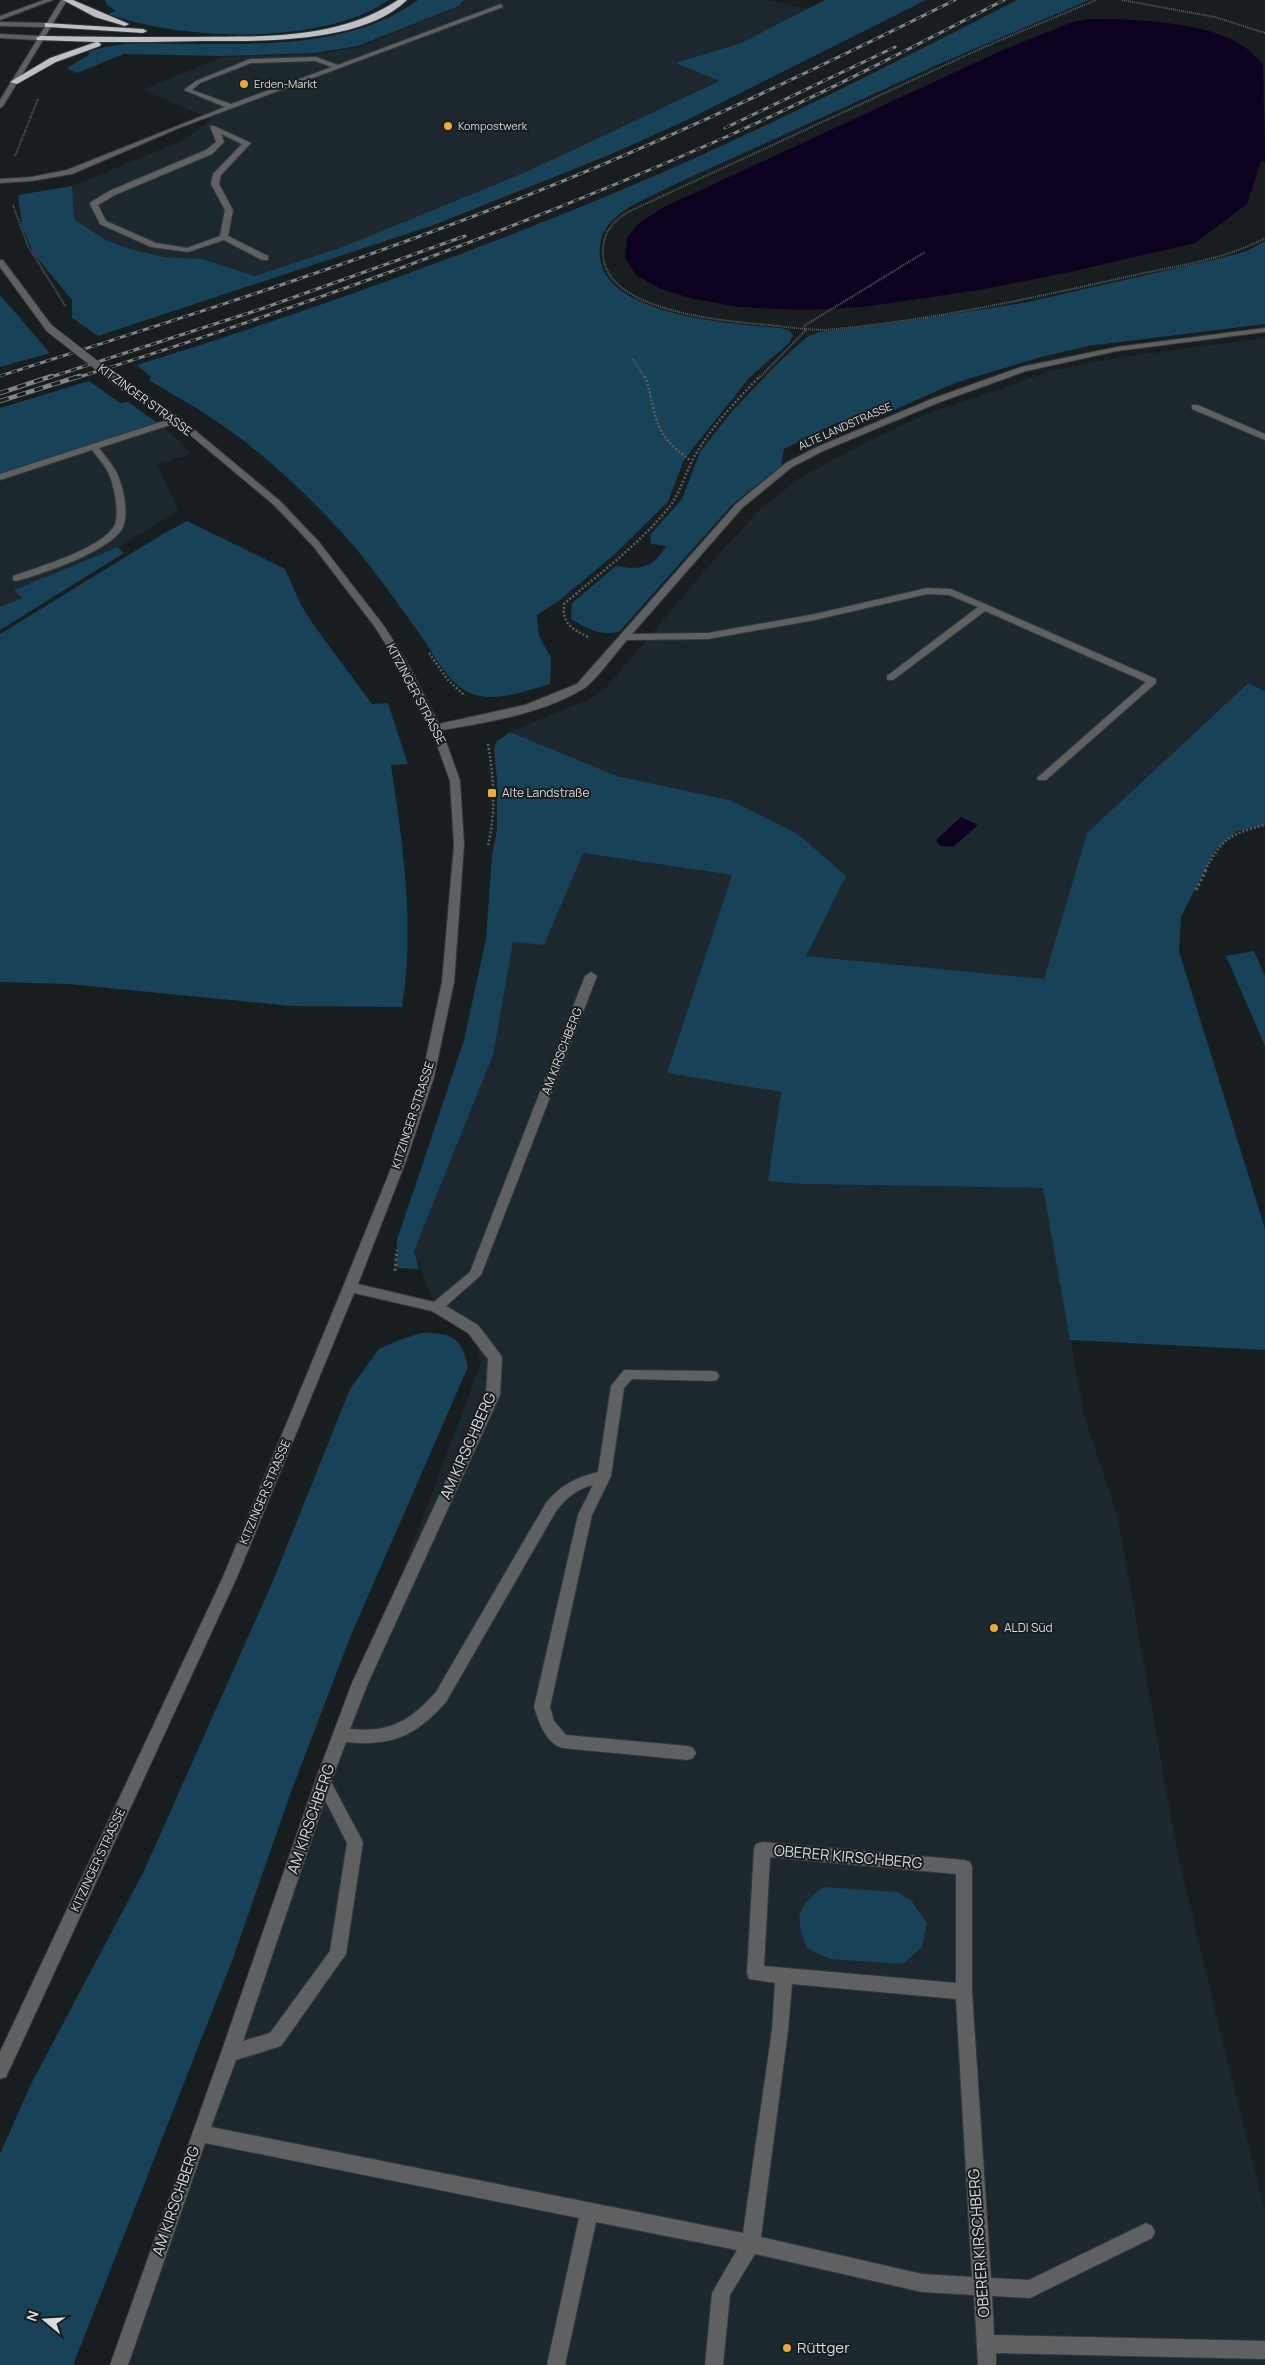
<svg xmlns="http://www.w3.org/2000/svg" width="1265" height="2365" viewBox="0 0 1265 2365" font-family="Manrope,sans-serif">
	<style>
		.built { fill: #1d282e }
		.green { fill: #174257 }
		.water { fill: #0c0220 }
		.lines { fill: none; stroke-linecap: round; stroke-linejoin: round }
		.minor-casing { stroke: #33383b; stroke-width: 2 }
		.highway-casing { stroke: #33383b; stroke-width: 2 }
		.path-far2 { stroke: #5a5e61; stroke-width: 2; stroke-dasharray: 1 1; stroke-linecap: butt }
		.path-far1 { stroke: #5a5e61; stroke-width: 2.5; stroke-dasharray: 2 2; stroke-linecap: butt }
		.path { stroke: #5a5e61; stroke-width: 3; stroke-dasharray: 2.5 2.5; stroke-linecap: butt }
		.minor { fill: #5f6062; fill-rule: evenodd }
		.highway { fill: #bdc0c6; fill-rule: evenodd }
		.rail-far1-casing { stroke: #828689; stroke-width: 3 }
		.rail-casing { stroke: #828689; stroke-width: 4.5 }
		.rail-far1 { stroke: #181d20; stroke-width: 2; stroke-dasharray: 6; stroke-linecap: butt }
		.rail { stroke: #181d20; stroke-width: 3; stroke-dasharray: 9; stroke-linecap: butt }
		.minor-bridge-far1-casing { stroke: #33383b; stroke-width: 9; stroke-linecap: butt }
		.minor-bridge-casing { stroke: #33383b; stroke-width: 11; stroke-linecap: butt }
		.minor-bridge-far1 { stroke: #5f6062; stroke-width: 8 }
		.minor-bridge { stroke: #5f6062; stroke-width: 9 }
		.poi-dot { fill: #eca93a; stroke: #181d20; stroke-width: 2 }
		.labels { text-anchor: middle; stroke-width: 4; stroke-linejoin: round; paint-order: stroke }
		.far-poi-label { font-size: 11px; fill: #d9dcde; stroke: #181d20; text-anchor: start }
		.far-street-label { font-size: 11px; fill: #d9dcde; stroke: #181d20 }
		.street-label { font-size: 12px; fill: #d9dcde; stroke: #181d20 }
		.poi-label { font-size: 12px; fill: #d9dcde; stroke: #181d20; text-anchor: start }
		.near-street-label { font-size: 15px; fill: #d9dcde; stroke: #181d20 }
		.near-poi-label { font-size: 15px; fill: #d9dcde; stroke: #181d20; text-anchor: start }
	</style>
	<rect width="100%" height="100%" fill="#181d20"/>
	<!-- built -->
	<path class="built" d="M 466,0 L 765,0 L 808,9 L 741,43 L 677,63 L 720,80 L 526,172 L 345,246 L 255,276 L 203,259 L 165,257 L 126,248 L 104,239 L 74,219 L 72,186 L 182,141 L 212,119 L 142,90 L 222,57 L 315,54 L 359,47 L 459,7 Z
		M 1265,338 L 1265,690 L 1247,683 L 1087,833 L 1044,979 L 805,956 L 846,876 L 729,800 L 617,776 L 510,732 L 590,699 L 607,687 L 716,557 L 761,509 L 799,478 L 875,438 L 924,415 L 1051,371 L 1122,357 Z
		M 164,427 L 192,454 L 157,464 L 178,511 L 118,547 L 14,590 L 22,598 L 0,607 L 0,480 Z
		M 582,853 L 732,875 L 667,1073 L 782,1092 L 802,1184 L 1043,1188 L 1084,1415 L 1118,1518 L 1176,1845 L 1203,1961 L 1265,2211 L 1265,2365 L 119,2365 L 323,1782 L 481,1363 L 473,1327 L 435,1305 L 414,1252 L 514,942 L 544,945 Z"/>
	<!-- green -->
	<path class="green" d="M 105,0 L 389,0 C 323,46 182,41 108,14 L 116,11 L 107,5 Z
		M 418,0 L 464,0 L 459,6 L 358,46 L 315,53 L 222,56 L 124,54 L 77,73 L 67,68 L 90,54 L 88,52 C 97,49 107,46 117,45 C 138,42 161,44 182,44 C 260,44 352,48 418,0 Z
		M 825,0 L 926,0 L 685,121 L 609,155 L 434,225 L 98,336 L 72,318 L 72,300 L 34,254 L 22,226 L 18,195 L 72,186 L 74,219 L 104,239 L 126,248 L 165,257 L 203,259 L 255,276 L 345,246 L 526,172 L 719,81 L 676,63 L 741,43 Z
		M 1017,0 L 1089,0 L 937,65 L 669,187 C 639,203 595,216 600,257 C 606,317 736,324 781,328 L 790,331 L 793,335 L 789,343 L 750,377 L 690,452 L 683,462 L 668,502 L 615,554 L 560,600 L 537,615 L 539,636 L 551,658 L 550,684 C 524,691 492,705 466,691 C 447,681 433,653 421,636 C 399,605 377,574 353,545 C 310,496 259,448 204,413 C 186,401 166,391 149,380 L 151,377 L 137,365 C 317,309 495,245 668,170 C 786,118 902,59 1017,0 Z
		M 1265,241 L 1265,324 L 1088,346 L 1041,357 L 955,383 L 867,422 L 838,422 L 784,449 L 781,466 L 732,505 L 619,632 C 599,636 588,629 571,619 L 572,603 L 616,566 C 641,570 652,569 666,546 L 651,544 L 650,535 L 682,499 L 700,452 L 733,410 L 780,361 L 807,337 L 819,332 L 890,324 L 1023,303 L 1221,258 L 1247,251 Z
		M 0,295 L 50,353 L 0,367 Z
		M 89,381 L 120,403 L 128,402 L 159,424 L 0,475 L 0,408 Z
		M 187,521 L 285,569 L 301,605 L 315,627 L 372,704 L 388,703 L 408,764 L 391,765 C 403,844 415,928 402,1007 L 291,1006 L 68,984 L 0,982 L 0,634 L 163,534 Z
		M 118,547 L 124,553 L 0,630 L 0,607 L 22,598 L 14,590 Z
		M 1248,683 L 1265,691 L 1265,825 L 1237,831 L 1215,850 L 1181,917 L 1179,951 L 1265,1229 L 1265,1350 L 1070,1340 L 1043,1188 L 802,1184 L 768,1181 L 781,1092 L 667,1073 L 732,875 L 583,853 L 544,945 L 513,942 L 493,1055 L 414,1251 L 419,1269 L 397,1268 L 397,1240 L 464,1040 L 486,939 L 492,855 L 497,830 L 497,780 L 494,750 L 496,742 L 510,732 L 617,776 L 729,800 L 799,835 L 846,876 L 806,956 L 1044,979 L 1087,833 Z
		M 1254,951 L 1265,976 L 1265,1046 L 1226,956 Z
		M 421,1333 C 451,1332 462,1337 468,1367 L 351,1635 L 291,1792 L 232,1961 L 73,2365 L 0,2365 L 0,2154 L 31,2084 L 144,1871 L 273,1581 L 350,1389 L 379,1349 L 399,1340 Z
		M 824,1887 L 897,1892 L 911,1900 L 927,1923 L 922,1947 L 903,1964 L 830,1959 L 807,1948 C 795,1917 795,1908 824,1887 Z"/>
	<!-- water -->
	<path class="water" d="M 1088,19 C 1133,19 1209,21 1246,48 C 1252,53 1257,59 1263,64 L 1265,162 L 1261,161 L 1247,204 L 1195,243 L 1070,272 L 979,290 L 863,307 L 804,310 L 738,307 L 690,298 L 661,289 L 636,275 L 625,258 L 627,238 L 638,224 L 662,208 L 1003,50 L 1073,22 Z
		M 961,817 L 978,825 L 953,847 L 940,846 L 936,840 Z"/>
	<g class="lines">
		<!-- minor casing -->
		<g class="minor-casing">
			<path id="minor" d="M 44,0 L 53,0 L 0,20 L 0,16 Z
				M 61,0 L 67,0 L 3,106 L 0,108 L 0,100 L 37,40 L 0,38 L 0,34 L 39,36 L 45,27 L 0,26 L 0,22 L 47,23 Z
				M 501,4 L 503,7 L 179,128 L 72,174 L 31,181 L 0,183 L 0,179 L 31,177 L 67,170 L 225,107 L 184,90 L 196,81 L 250,59 L 316,57 L 338,65 ZM 315,61 L 332,67 L 231,104 L 192,90 L 200,83 L 251,63 Z
				M 210,126 L 214,126 L 251,143 L 221,175 L 219,184 L 233,210 L 228,236 L 268,256 L 268,260 L 262,260 L 224,240 L 188,252 L 151,247 L 100,224 L 90,204 L 91,202 L 109,191 L 206,150 L 216,142 ZM 221,134 L 242,144 L 213,174 L 211,184 L 225,210 L 220,236 L 187,248 L 156,243 L 106,221 L 98,205 L 115,195 L 212,154 L 224,142 Z
				M 0,260 L 3,260 L 52,326 L 52,330 L 46,330 L 0,267 Z
				M 1265,328 L 1265,332 L 1117,351 L 1026,371 L 940,402 L 823,451 L 792,467 L 742,508 L 632,634 L 708,633 L 815,614 L 927,588 L 951,589 L 1156,679 L 1156,683 L 1046,780 L 1038,780 L 1037,778 L 1146,682 L 985,611 L 893,680 L 887,680 L 887,676 L 978,607 L 949,595 L 927,594 L 815,620 L 708,639 L 627,640 C 616,652 596,681 583,689 C 542,714 488,722 442,730 L 460,781 L 464,845 L 454,982 L 434,1077 L 406,1161 L 358,1284 L 434,1302 L 470,1272 L 585,976 L 591,972 L 597,976 L 481,1275 L 446,1306 L 478,1325 L 500,1354 L 502,1358 L 500,1395 L 368,1683 L 350,1729 C 390,1733 410,1721 436,1692 L 546,1503 C 561,1485 575,1478 598,1472 L 611,1386 L 624,1370 L 712,1371 L 717,1372 L 719,1376 L 717,1380 L 712,1381 L 632,1379 L 624,1388 L 611,1476 L 592,1515 L 550,1707 L 554,1721 L 566,1735 L 688,1746 L 693,1748 L 696,1753 L 693,1758 L 688,1760 L 562,1748 C 545,1742 539,1722 534,1707 L 578,1515 L 593,1485 C 576,1489 567,1498 556,1511 L 446,1702 C 416,1736 391,1747 346,1742 L 331,1782 L 363,1842 L 346,1954 L 281,2046 L 236,2060 L 211,2127 L 743,2233 L 772,2030 L 775,1983 L 749,1979 L 747,1973 L 754,1849 L 756,1844 L 762,1842 L 964,1860 L 970,1862 L 972,1867 L 972,1992 L 991,2278 L 1029,2280 L 1146,2223 L 1152,2226 L 1155,2232 L 1152,2238 L 1030,2298 L 992,2296 L 994,2335 L 1265,2341 L 1265,2359 L 996,2353 L 996,2365 L 978,2365 L 974,2295 L 922,2292 L 755,2254 L 730,2295 L 723,2365 L 705,2365 L 712,2293 L 737,2250 L 596,2222 L 565,2365 L 547,2365 L 579,2218 L 205,2143 L 128,2365 L 110,2365 L 221,2053 L 315,1782 L 352,1683 L 486,1395 L 488,1359 L 468,1333 L 432,1311 L 354,1293 L 237,1577 L 6,2077 L 0,2079 L 0,2052 L 223,1577 L 343,1287 L 394,1161 L 422,1077 L 442,982 L 454,845 L 450,781 L 431,728 L 395,659 L 375,627 L 313,546 L 274,505 L 176,423 L 99,448 C 105,456 112,464 117,473 C 123,487 130,515 122,529 C 108,552 42,574 16,581 L 13,580 L 13,576 C 38,567 97,550 113,528 C 121,517 114,484 108,472 C 104,464 97,457 92,450 L 0,480 L 0,474 L 170,419 L 121,387 L 128,385 L 180,418 L 280,501 L 319,542 L 384,626 L 405,659 L 439,724 L 525,705 L 577,684 L 736,504 L 786,463 L 817,447 L 934,398 L 1021,367 L 1117,347 ZM 325,1800 L 347,1843 L 330,1951 L 270,2033 L 243,2041 ZM 770,1857 L 956,1874 L 956,1983 L 764,1966 ZM 792,1984 L 956,1999 L 972,2277 L 922,2274 L 761,2237 L 788,2030 Z
				M 1192,405 L 1198,405 L 1265,434 L 1265,440 L 1192,409 Z"/>
		</g>
		<!-- highway casing -->
		<g class="highway-casing">
			<path id="highway" d="M 63,0 L 73,0 L 129,24 L 125,26 L 95,17 Z
				M 398,0 L 407,0 C 362,44 260,41 201,41 C 167,42 132,42 98,42 L 101,44 L 100,46 L 56,62 L 17,84 L 10,82 L 50,58 L 96,42 L 37,40 L 36,38 L 40,36 C 92,37 144,37 196,37 C 266,36 337,40 398,0 Z
				M 45,23 L 143,29 L 147,31 L 143,33 L 48,27 L 45,27 Z"/>
		</g>
		<!-- path-far2 -->
		<path class="path-far2" d="M 1096,0 L 984,47 L 628,212 C 612,222 603,233 603,252 C 602,312 726,321 768,325 C 788,327 806,330 825,330 C 930,321 1032,298 1135,275 C 1180,265 1224,260 1265,238
			M 1122,0 L 1215,17 L 1265,33
			M 15,156 L 38,99
			M 13,205 L 28,246 L 66,307
			M 633,359 L 645,378
			M 759,378 L 806,330 L 804,326 L 925,252"/>
		<!-- path-far1 -->
		<path class="path-far1" d="M 645,376 C 659,420 650,431 691,461
			M 588,637 C 572,629 562,624 564,604 C 600,573 640,544 670,506 C 682,490 686,469 697,452 C 714,424 737,400 760,376
			M 429,653 L 448,680 L 465,696
			M 488,744 C 494,779 496,811 488,846
			M 1205,871 C 1222,838 1230,834 1265,825"/>
		<!-- path -->
		<path class="path" d="M 1196,890 L 1206,870
			M 395,1271 L 397,1250"/>
		<!-- minor -->
		<use href="#minor" class="minor"/>
		<!-- highway -->
		<use href="#highway" class="highway"/>
		<!-- rail-far1 casing -->
		<g class="rail-far1-casing">
			<path id="rail-far1" d="M 725,128 L 895,47
				M 0,376 C 172,321 345,267 513,201 C 664,142 810,72 955,0
				M 48,378 L 261,309 L 465,236
				M 76,378 C 297,309 516,230 728,136 C 822,94 913,47 1004,0"/>
		</g>
		<!-- rail casing -->
		<g class="rail-casing">
			<path id="rail" d="M 0,393 L 52,376
				M 0,401 L 80,376"/>
		</g>
		<!-- rail-far1 -->
		<use href="#rail-far1" class="rail-far1"/>
		<!-- rail -->
		<use href="#rail" class="rail"/>
		<!-- minor-bridge-far1 casing -->
		<g class="minor-bridge-far1-casing">
			<path id="minor-bridge-far1" d="M 49,328 L 113,378"/>
		</g>
		<!-- minor-bridge casing -->
		<g class="minor-bridge-casing">
			<path id="minor-bridge" d="M 111,376 L 125,387"/>
		</g>
		<!-- minor-bridge-far1 -->
		<use href="#minor-bridge-far1" class="minor-bridge-far1"/>
		<!-- minor-bridge -->
		<use href="#minor-bridge" class="minor-bridge"/>
	</g>
	<!-- markers -->
	<g class="poi-dot">
		<circle cx="244" cy="84" r="5"/>
		<circle cx="448" cy="126" r="5"/>
		<rect x="487" y="788" width="10" height="10" rx="2.5"/>
		<circle cx="994" cy="1628" r="5"/>
		<circle cx="787" cy="2348" r="5"/>
	</g>
	<g class="labels">
		<!-- far-poi labels -->
		<g class="far-poi-label">
			<text x="254" y="88">Erden-Markt</text>
			<text x="458" y="130">Kompostwerk</text>
		</g>
		<!-- far-street labels -->
		<g class="far-street-label">
			<text transform="translate(845 426) rotate(-24)" y="4">ALTE LANDSTRASSE</text>
		</g>
		<!-- street labels -->
		<g class="street-label">
			<text transform="translate(145 400) rotate(36)" y="4">KITZINGER STRASSE</text>
			<text transform="translate(416 694) rotate(62)" y="4">KITZINGER STRASSE</text>
			<text transform="translate(562 1051) rotate(-69)" y="4">AM KIRSCHBERG</text>
			<text transform="translate(413 1115) rotate(-72)" y="4">KITZINGER STRASSE</text>
			<text transform="translate(265 1492) rotate(-67)" y="4">KITZINGER STRASSE</text>
			<text transform="translate(98 1860) rotate(-65)" y="4">KITZINGER STRASSE</text>
		</g>
		<!-- poi labels -->
		<g class="poi-label">
			<text x="502" y="797">Alte Landstraße</text>
			<text x="1004" y="1632">ALDI Süd</text>
		</g>
		<!-- near-street labels -->
		<g class="near-street-label">
			<text transform="translate(468 1446) rotate(-66)" y="5">AM KIRSCHBERG</text>
			<text transform="translate(311 1819) rotate(-71)" y="5">AM KIRSCHBERG</text>
			<text transform="translate(848 1857) rotate(5)" y="5">OBERER KIRSCHBERG</text>
			<text transform="translate(176 2201) rotate(-71)" y="5">AM KIRSCHBERG</text>
			<text transform="translate(979 2243) rotate(-94)" y="5">OBERER KIRSCHBERG</text>
		</g>
		<!-- near-poi labels -->
		<g class="near-poi-label">
			<text x="797" y="2353">Rüttger</text>
		</g>
	</g>
	<!-- north arrow -->
	<g transform="translate(45 2320) rotate(288)" stroke="#181d20" stroke-width="4" paint-order="stroke">
	<path d="M0-4L9 19L0 12L-9 19Z" fill="#d9dcde"/>
	<text y="-8" font-size="14" font-weight="bold" text-anchor="middle" fill="#d9dcde">N</text>
	</g>
</svg>
